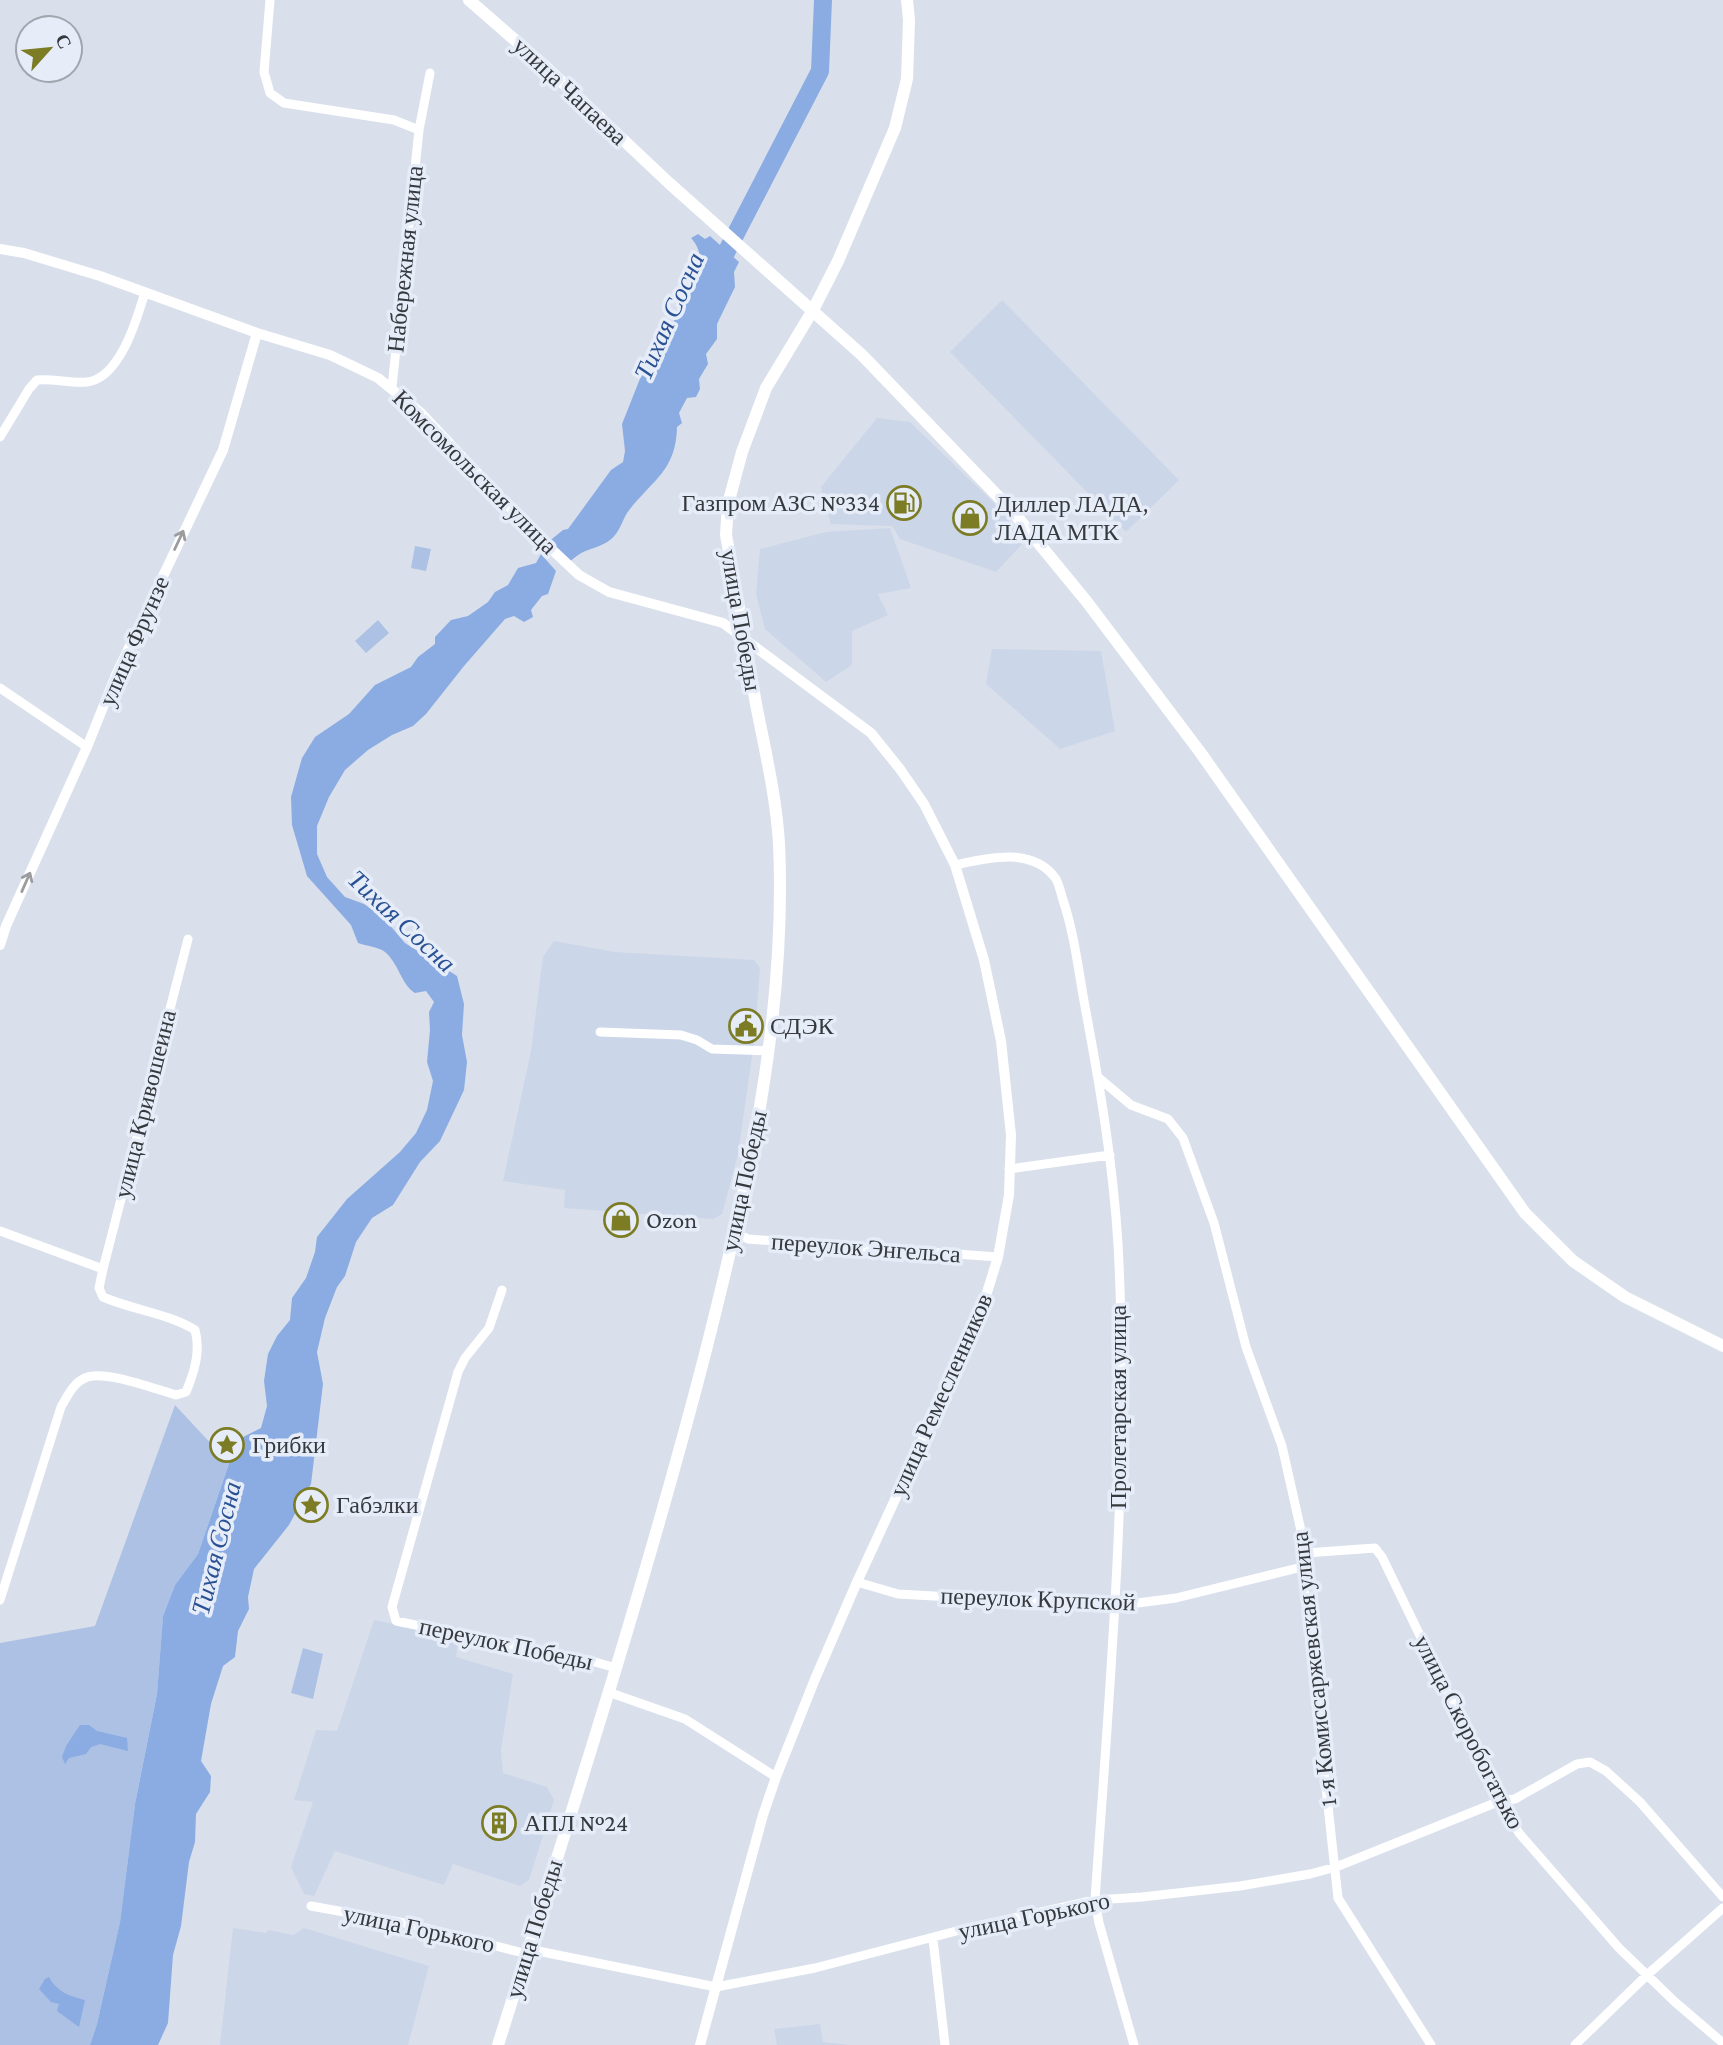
<svg xmlns="http://www.w3.org/2000/svg" width="1723" height="2045" viewBox="0 0 1723 2045" font-family="'Crimson Pro',serif">
	<style>
		.built { fill: #cbd6e8 }
		.green { fill: #acc1e4 }
		.water { fill: #8bace2 }
		.lines { fill: none; stroke-linecap: round; stroke-linejoin: round }
		.river { stroke: #8bace2; stroke-width: 18 }
		.minor { stroke: #fff; stroke-width: 9 }
		.tertiary { stroke: #fff; stroke-width: 10 }
		.secondary { stroke: #fff; stroke-width: 12 }
		.oneway { stroke: #9a9c9e }
		.labels { text-anchor: middle; stroke-width: 7; stroke-linejoin: round; paint-order: stroke }
		.street-label { font-size: 24px; fill: #36393d; stroke: #e6edf9 }
		.poi-label { font-size: 24px; fill: #36393d; stroke: #e6edf9; text-anchor: start }
		.water-label { font-size: 26px; font-style: italic; fill: #2a5193; stroke: #e6edf9 }
	</style>
	<rect width="100%" height="100%" fill="#d9e0eb"/>
	<!-- built -->
	<path class="built" d="M 1002,300 L 1179,480 L 1126,532 L 950,352 Z
		M 877,418 L 910,422 L 992,501 L 1027,539 L 996,572 L 900,539 L 892,526 L 831,524 L 821,487 Z
		M 890,528 L 911,588 L 878,594 L 888,615 L 852,631 L 852,665 L 826,682 L 765,629 L 756,594 L 760,549 L 826,532 Z
		M 992,649 L 1101,651 L 1115,731 L 1060,749 L 986,684 Z
		M 554,941 L 615,952 L 754,960 L 760,968 L 755,1036 L 738,1154 L 722,1214 L 713,1219 L 564,1208 L 565,1190 L 503,1181 L 531,1051 L 543,957 Z
		M 374,1620 L 459,1637 L 456,1657 L 513,1674 L 501,1750 L 503,1773 L 547,1787 L 554,1800 L 529,1880 L 520,1886 L 453,1864 L 444,1885 L 335,1851 L 314,1896 L 304,1894 L 291,1867 L 313,1802 L 294,1800 L 316,1730 L 337,1731 Z
		M 233,1928 L 266,1933 L 269,1930 L 293,1935 L 304,1928 L 429,1966 L 408,2045 L 220,2045 Z
		M 820,2024 L 823,2042 L 850,2045 L 777,2045 L 774,2029 Z"/>
	<!-- green -->
	<path class="green" d="M 415,546 L 431,549 L 426,571 L 411,568 Z
		M 378,620 L 389,633 L 366,653 L 355,641 Z
		M 175,1405 L 229,1463 L 198,1554 L 175,1585 L 163,1616 L 157,1694 L 135,1804 L 120,1922 L 97,2024 L 90,2045 L 0,2045 L 0,1643 L 95,1626 Z
		M 303,1648 L 323,1654 L 313,1699 L 291,1693 Z"/>
	<!-- water -->
	<path class="water" d="M 698,234 L 705,239 L 710,236 L 739,262 L 734,272 L 735,287 L 717,324 L 717,339 L 706,354 L 708,364 L 699,379 L 700,389 L 696,397 L 687,398 L 679,413 L 682,423 L 677,427 C 676,470 654,479 630,509 C 622,518 621,532 610,540 C 595,551 583,547 568,564 L 547,543 L 563,530 L 568,529 L 611,470 L 623,462 L 625,451 L 622,424 L 651,351 L 662,334 L 670,332 C 673,324 675,317 678,310 C 687,286 713,262 691,238 Z
		M 541,554 L 556,571 L 548,594 L 542,596 L 531,610 L 533,617 L 524,622 L 514,616 L 505,619 L 464,666 L 426,714 L 413,726 L 392,735 L 368,750 L 345,770 L 329,797 L 317,826 L 317,854 L 327,877 L 345,897 L 364,904 L 383,917 L 405,943 L 457,976 L 464,1004 L 462,1035 L 467,1062 L 464,1090 L 440,1141 L 420,1162 L 393,1205 L 372,1218 L 356,1242 L 345,1276 L 337,1287 L 325,1318 L 317,1352 L 323,1384 L 311,1484 L 289,1525 L 254,1569 L 248,1597 L 249,1609 L 238,1631 L 235,1657 L 223,1666 L 211,1704 L 201,1761 L 211,1776 L 210,1792 L 196,1814 L 195,1842 L 189,1862 L 181,1926 L 173,1955 L 168,2023 L 158,2045 L 90,2045 L 97,2024 L 120,1922 L 135,1804 L 157,1694 L 163,1616 L 175,1585 L 198,1554 L 237,1440 L 261,1428 L 267,1406 L 264,1381 L 268,1354 L 277,1336 L 290,1320 L 292,1298 L 306,1278 L 315,1252 L 317,1237 L 347,1199 L 400,1152 L 416,1133 L 427,1110 L 433,1081 L 427,1062 L 430,1030 L 429,1012 L 434,1002 L 426,991 L 415,993 C 401,984 399,964 385,952 C 379,947 366,946 358,943 L 351,925 L 307,876 L 292,825 L 291,797 L 302,758 L 315,737 L 349,714 L 375,685 L 411,667 L 418,657 L 435,644 L 435,637 L 451,620 L 468,616 L 488,602 L 495,592 L 508,585 L 518,568 L 536,563 Z
		M 80,1725 L 89,1725 L 97,1731 L 127,1738 L 128,1751 L 100,1744 L 91,1747 L 86,1754 L 69,1758 L 65,1764 L 62,1757 L 66,1746 Z
		M 49,1977 C 57,1992 69,1996 85,2000 L 79,2027 L 57,2011 L 59,2004 L 51,2002 L 39,1989 L 45,1979 Z"/>
	<g class="lines">
		<!-- river -->
		<path class="river" d="M 716,272 L 820,71 L 823,0"/>
		<!-- minor -->
		<path class="minor" d="M 270,0 L 264,72 L 270,93 L 284,103 L 394,120 L 419,130 L 430,73
			M 392,387 L 419,130
			M 0,437 L 29,389 L 37,380 C 54,378 71,384 87,382 C 120,378 137,319 145,292
			M 0,688 L 87,747
			M 955,865 C 987,858 1033,846 1056,879 C 1059,884 1061,894 1063,900 C 1074,933 1078,967 1084,1001 C 1099,1081 1113,1162 1118,1244 C 1130,1463 1110,1682 1095,1900 L 1099,1923 L 1134,2045
			M 600,1032 L 681,1035 L 697,1040 L 712,1049 L 768,1051
			M 1099,1078 L 1131,1105 L 1168,1119 L 1183,1138 L 1214,1223 L 1246,1347 L 1282,1446 L 1306,1553 L 1302,1567 L 1338,1898 L 1431,2045
			M 1009,1169 L 1110,1155
			M 0,1231 L 103,1269 L 99,1288 L 103,1297 C 133,1310 167,1313 195,1330 C 201,1351 194,1373 186,1392 L 176,1395 C 155,1389 103,1369 85,1378 C 73,1383 67,1397 61,1407 L 0,1600
			M 736,1233 L 748,1239 L 998,1257
			M 103,1269 L 188,939
			M 502,1290 L 489,1328 L 465,1358 L 458,1372 L 392,1607 L 396,1621 L 595,1662 L 616,1668
			M 1306,1553 L 1375,1548 L 1382,1557 L 1500,1801 L 1519,1833 L 1619,1948 L 1675,2002 L 1723,2043
			M 857,1582 L 898,1594 L 1115,1606 L 1176,1598 L 1302,1567
			M 608,1692 L 685,1719 L 776,1777
			M 311,1906 L 410,1924 L 527,1954
			M 933,1939 L 945,2045
			M 528,1949 L 716,1987 L 815,1968 L 964,1929 L 1095,1900 L 1142,1897 L 1240,1886 L 1310,1874 L 1336,1867 L 1500,1801 L 1515,1799 L 1577,1764 L 1590,1762 L 1606,1771 L 1640,1802 L 1723,1897
			M 1575,2045 L 1647,1975 L 1723,1908"/>
		<!-- tertiary -->
		<path class="tertiary" d="M 0,249 L 24,253 L 100,276 L 257,333 L 330,355 L 378,378 L 421,413 L 529,528 L 579,575 L 609,592 L 723,623 L 871,733 L 900,769 L 924,804 L 955,865 L 984,960 L 1001,1041 L 1011,1135 L 1009,1195 L 998,1257 L 980,1315 L 857,1582 L 815,1679 L 776,1777 L 763,1815 L 700,2045
			M 0,945 L 6,926 L 87,747 L 116,675 L 223,450 L 257,333"/>
		<!-- secondary -->
		<path class="secondary" d="M 469,0 L 547,68 L 669,183 L 862,355 L 1014,513 L 1087,602 L 1200,752 L 1525,1213 L 1573,1261 L 1625,1297 L 1723,1346
			M 498,2045 C 570,1817 644,1589 704,1358 C 747,1189 787,1018 779,843 C 776,796 765,750 756,704 C 746,648 736,591 726,535 L 728,504 L 742,452 L 766,388 L 813,310 L 838,261 L 895,128 L 907,79 L 909,20 L 907,0"/>
	</g>
	<!-- one-way arrows -->
	<defs><path id="oneway-shaft" d="M-6 0H5M1.5-3L5.5 0L1.5 3" fill="none" stroke-width="1.6" stroke-linecap="round" stroke-linejoin="round" transform="scale(1.75)"/></defs>
	<g class="oneway">
		<use href="#oneway-shaft" transform="translate(179 540) rotate(-65)"/>
		<use href="#oneway-shaft" transform="translate(26 882) rotate(-66)"/>
	</g>
	<!-- icons -->
	<defs>
		<g id="fuel-ring" transform="scale(1.75)"><circle r="9.5" fill="#e6edf9" stroke="#7c7c24" stroke-width="1.5"/><path d="M-5.5-6h7V0h2V4h1.3V-2.5L3-4.5l.8-.8L6-3V5H2.5V1h-1V6h-7ZM-4.2-4.7v3.2H.2V-4.7Z" fill="#7c7c24"/></g>
		<g id="shop-ring" transform="scale(1.75)"><circle r="9.5" fill="#e6edf9" stroke="#7c7c24" stroke-width="1.5"/><path d="M-5-2.5h2.3a2.7 3.5 0 0 1 5.4 0H5L5.5 6h-11ZM-1.5-2.5h3a1.5 2.3 0 0 0-3 0Z" fill="#7c7c24"/></g>
		<g id="civic-ring" transform="scale(1.75)"><circle r="9.5" fill="#e6edf9" stroke="#7c7c24" stroke-width="1.5"/><path d="M-.6-6.5H3V-4.5H.6V-3L4-1V1h2V6H-6V1h2V-1L-.6-3ZM-1.2 2.5V6h2.4V2.5Z" fill="#7c7c24"/></g>
		<g id="sight-ring" transform="scale(1.75)"><circle r="9.5" fill="#e6edf9" stroke="#7c7c24" stroke-width="1.5"/><path d="M0-6L1.8-2.2L6-1.7L2.9 1.2L3.7 5.4L0 3.3L-3.7 5.4L-2.9 1.2L-6-1.7L-1.8-2.2Z" fill="#7c7c24"/></g>
		<g id="building-ring" transform="scale(1.75)"><circle r="9.5" fill="#e6edf9" stroke="#7c7c24" stroke-width="1.5"/><path d="M-4-6H4V6H1V3H-1V6H-4ZM-2.5-4.3h1.7v1.8h-1.7ZM.8-4.3h1.7v1.8H.8ZM-2.5-1h1.7V.8h-1.7ZM.8-1h1.7V.8H.8Z" fill="#7c7c24"/></g>
	</defs>
	<g fill-rule="evenodd">
		<use href="#fuel-ring" x="904" y="503"/>
		<use href="#shop-ring" x="970" y="518"/>
		<use href="#civic-ring" x="746" y="1026"/>
		<use href="#shop-ring" x="621" y="1220"/>
		<use href="#sight-ring" x="227" y="1445"/>
		<use href="#sight-ring" x="311" y="1505"/>
		<use href="#building-ring" x="499" y="1823"/>
	</g>
	<g class="labels">
		<!-- street labels -->
		<g class="street-label">
			<text transform="translate(570 91) rotate(43)" y="8">улица Чапаева</text>
			<text transform="translate(405 259) rotate(-84)" y="8">Набережная улица</text>
			<text transform="translate(475 472) rotate(45)" y="8">Комсомольская улица</text>
			<text transform="translate(741 620) rotate(80)" y="8">улица Победы</text>
			<text transform="translate(134 641) rotate(-66)" y="8">улица Фрунзе</text>
			<text transform="translate(145 1104) rotate(-76)" y="8">улица Кривошеина</text>
			<text transform="translate(744 1181) rotate(-78)" y="8">улица Победы</text>
			<text transform="translate(866 1248) rotate(4)" y="8">переулок Энгельса</text>
			<text transform="translate(941 1395) rotate(-66)" y="8">улица Ремесленников</text>
			<text transform="translate(1118 1407) rotate(-90)" y="8">Пролетарская улица</text>
			<text transform="translate(1038 1599) rotate(2)" y="8">переулок Крупской</text>
			<text transform="translate(506 1644) rotate(12)" y="8">переулок Победы</text>
			<text transform="translate(1314 1669) rotate(-96)" y="8">1-я Комиссаржевская улица</text>
			<text transform="translate(1469 1732) rotate(63)" y="8">улица Скоробогатько</text>
			<text transform="translate(1034 1916) rotate(-12)" y="8">улица Горького</text>
			<text transform="translate(419 1929) rotate(12)" y="8">улица Горького</text>
			<text transform="translate(534 1929) rotate(-73)" y="8">улица Победы</text>
		</g>
		<!-- poi labels -->
		<g class="poi-label">
			<text x="880" y="511" text-anchor="end">Газпром АЗС №334</text>
			<text x="995" y="512">Диллер ЛАДА,<tspan x="995" dy="28">ЛАДА МТК</tspan></text>
			<text x="770" y="1034">СДЭК</text>
			<text x="646" y="1228">Ozon</text>
			<text x="252" y="1453">Грибки</text>
			<text x="336" y="1513">Габэлки</text>
			<text x="524" y="1831">АПЛ №24</text>
		</g>
		<!-- water labels -->
		<g class="water-label">
			<text transform="translate(669 316) rotate(-66)" y="9">Тихая Сосна</text>
			<text transform="translate(402 921) rotate(43)" y="9">Тихая Сосна</text>
			<text transform="translate(216 1548) rotate(-76)" y="9">Тихая Сосна</text>
		</g>
	</g>
	<!-- north arrow -->
	<g transform="translate(49 49) rotate(63)"><circle r="33" fill="#e6edf9" stroke="#a0a5ae" stroke-width="2"/>
	<path d="M0-5L12 26L0 18L-12 26Z" fill="#7c7c24"/>
	<text y="-10" font-size="19" font-weight="bold" text-anchor="middle" fill="#36393d">С</text>
	</g>
</svg>
